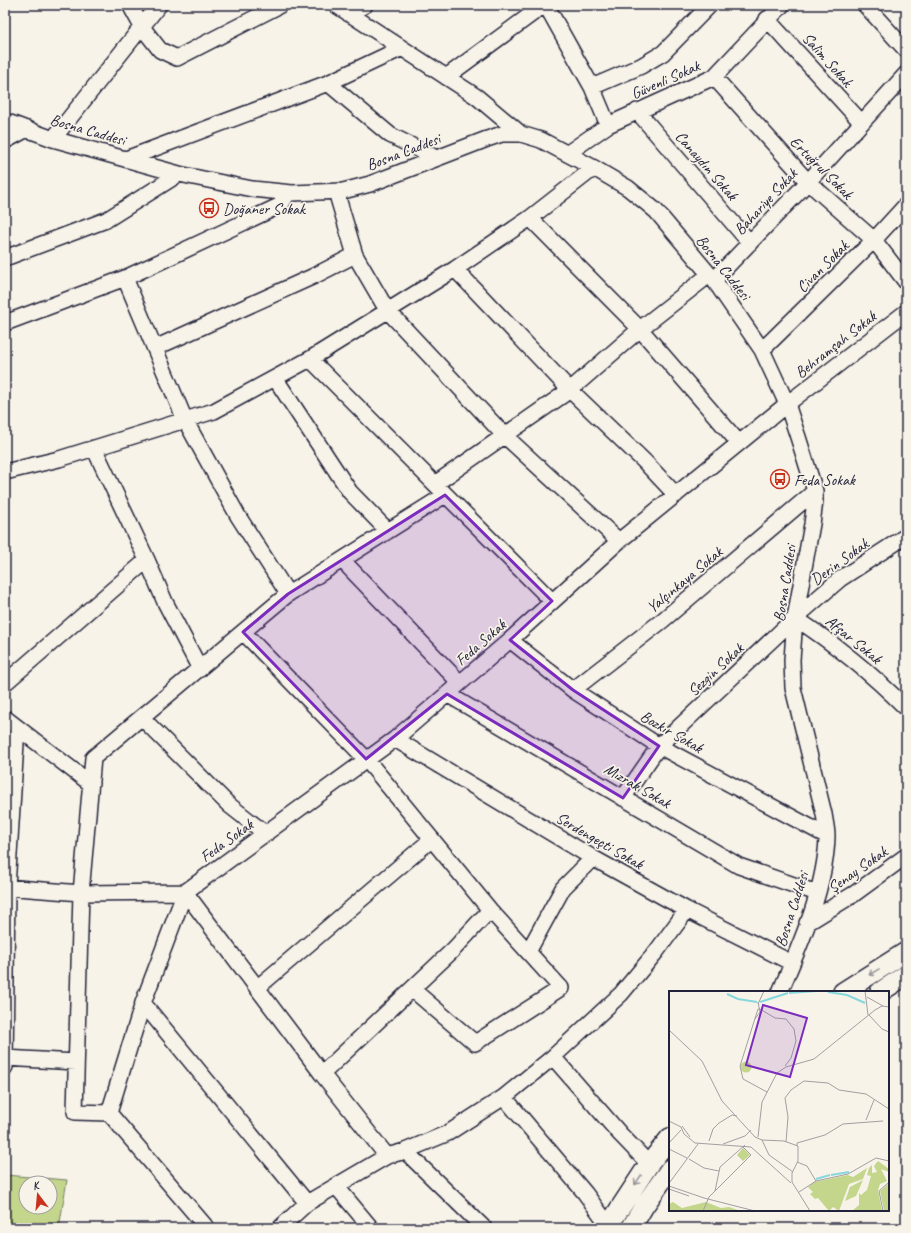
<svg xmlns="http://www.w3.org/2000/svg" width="911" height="1233" viewBox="0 0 911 1233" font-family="Caveat,sans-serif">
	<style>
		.green { fill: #c3d68b; stroke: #727c63; fill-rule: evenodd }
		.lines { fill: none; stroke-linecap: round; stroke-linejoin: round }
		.minor-casing { stroke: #22223b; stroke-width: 18 }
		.major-casing { stroke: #22223b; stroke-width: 22 }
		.minor { stroke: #f7f3e8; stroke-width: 15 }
		.major { stroke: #f7f3e8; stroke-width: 19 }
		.oneway { stroke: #97959a }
		.marked { fill: #7b2cbf; fill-opacity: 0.2; stroke: #7b2cbf; stroke-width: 3; stroke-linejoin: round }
		.labels { text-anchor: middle; stroke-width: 3.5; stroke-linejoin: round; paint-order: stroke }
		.street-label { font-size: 16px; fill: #22223b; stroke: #f7f3e8 }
		.poi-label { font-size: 16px; fill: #22223b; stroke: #f7f3e8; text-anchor: start }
		.inset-river { fill: none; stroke: #86d8dd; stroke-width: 2 }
		.inset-road { fill: none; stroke: #a29fa3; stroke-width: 1 }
		.view { fill: #7b2cbf; fill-opacity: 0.15; stroke: #7b2cbf; stroke-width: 2 }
		.inset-edge { fill: none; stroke: #22223b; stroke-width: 2 }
	</style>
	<rect width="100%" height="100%" fill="#f7f3e8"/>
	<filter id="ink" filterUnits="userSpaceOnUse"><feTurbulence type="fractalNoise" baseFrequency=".025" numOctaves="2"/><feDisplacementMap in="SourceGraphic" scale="8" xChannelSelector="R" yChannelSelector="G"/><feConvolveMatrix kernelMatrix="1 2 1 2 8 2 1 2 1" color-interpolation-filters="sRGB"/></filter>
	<g filter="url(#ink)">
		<!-- green -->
		<path class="green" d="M 5,1175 L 67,1180 L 59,1228 L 5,1228 ZM 26,1183 L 50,1183 L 50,1207 L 26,1207 Z"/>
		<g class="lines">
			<!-- minor casing -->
			<g class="minor-casing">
				<path id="minor" d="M 130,5 L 142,27 L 160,50 L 177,58 L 280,5
					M 336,5 L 477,97 L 521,134
					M 546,5 L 592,87 L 608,125
					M 865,5 L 906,50
					M 349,14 L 365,5
					M 767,19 L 861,122
					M 446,77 L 544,5
					M 714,77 L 808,182 L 874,240 L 906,282
					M 328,83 L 390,135 L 436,158
					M 592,87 L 641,66 L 663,53 L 710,5
					M 637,111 L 750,243
					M 5,121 L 53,139 L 179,174 L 252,189 L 292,193 L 343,191 L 370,184 L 487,139 L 502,134 L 521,134 L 541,140 L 594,168 L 628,188 L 644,201 L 656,211 L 714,280 L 762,350 L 787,404 L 798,437 L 815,491 L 815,501 L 812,524 L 795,618 L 792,660 L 793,688 L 824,814 C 825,821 827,829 827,836 C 826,888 800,945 780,992
					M 53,139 L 159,5
					M 5,141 L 27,129
					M 568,153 L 608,125 L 714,77 L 782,5
					M 126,159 L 328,83 L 402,48
					M 338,191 L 338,198 L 355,255 L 387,310 L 504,435 L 619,541
					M 530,218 L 640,329 L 739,443
					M 5,258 L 106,220 L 179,174
					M 455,269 L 570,390 L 645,462 L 676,495
					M 125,278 L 185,420 L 238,516 L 288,594
					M 714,280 L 808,182 L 906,74
					M 5,323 L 125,278 L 281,205 L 288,193
					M 155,348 L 314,276 L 355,255
					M 762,350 L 874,240 L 906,205
					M 310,359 L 552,601
					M 275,378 L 350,492 L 388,531
					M 94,448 L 147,560 L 165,602 L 200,669
					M 5,472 L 59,459 L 214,411 L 310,359 L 455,269 L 530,218 L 594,168
					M 435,484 L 570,390 L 640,329 L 709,275
					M 342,560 L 460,683
					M 795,618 C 835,644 872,674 906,708
					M 243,632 L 366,759 L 490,910 L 561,988 L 475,1043 L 412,989
					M 510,640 L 573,690 L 659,746 L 827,836
					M 5,683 L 147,560
					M 573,690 L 663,620 L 815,491
					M 447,694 L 739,866 L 817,893
					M 5,718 L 91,784
					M 142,718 L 229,805 L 266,834
					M 395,739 L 593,858 L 687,910 L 792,963
					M 623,798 L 659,746 L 795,618 L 840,579 L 906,536
					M 5,887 L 81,893 L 185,892
					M 185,892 L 143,1003 L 109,1113 L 75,1112 L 81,893 L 93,758 L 288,594 L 445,495
					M 185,892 L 395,739 L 510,640 L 619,541 L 787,404 L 906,312
					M 185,892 L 322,1074 L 387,1156
					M 807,923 L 854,894 L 906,856
					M 528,952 L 563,888 L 593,858
					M 257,988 L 432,839
					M 143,1003 L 307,1203
					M 553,1057 L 620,1134 L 649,1164
					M 5,1058 L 76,1062
					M 5,1067 L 7,887 L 17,727
					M 322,1074 L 453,950 L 490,910
					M 504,1097 L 585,1193 L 609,1226
					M 109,1113 L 207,1228
					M 405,1151 L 484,1228
					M 336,1186 L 371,1228
					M 280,1228 L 307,1203 L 387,1156 L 405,1151 L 448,1133 L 504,1097 L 553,1057 L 621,994 L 656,952 L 687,910"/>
			</g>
			<!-- major casing -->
			<g class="major-casing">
				<path id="major" d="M 843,992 L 906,952
					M 880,992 L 906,975
					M 607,1228 L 649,1164 L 670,1138
					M 631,1228 L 644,1206 L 670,1169"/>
			</g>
			<!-- minor -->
			<use href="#minor" class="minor"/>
			<!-- major -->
			<use href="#major" class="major"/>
		</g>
		<!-- one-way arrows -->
		<defs><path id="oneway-shaft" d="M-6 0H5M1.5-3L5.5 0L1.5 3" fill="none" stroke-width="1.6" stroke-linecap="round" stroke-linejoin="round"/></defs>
		<g class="oneway">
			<use href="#oneway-shaft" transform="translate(874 972) rotate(148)"/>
			<use href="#oneway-shaft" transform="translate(638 1180) rotate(124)"/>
		</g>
	</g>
	<!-- marked area -->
	<path class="marked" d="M 445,495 L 552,601 L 510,640 L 573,690 L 659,746 L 623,798 L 447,694 L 366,759 L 243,632 L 288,594 Z"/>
	<!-- icons -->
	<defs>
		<g id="bus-ring" transform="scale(1)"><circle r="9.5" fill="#f7f3e8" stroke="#c8321e" stroke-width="1.5"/><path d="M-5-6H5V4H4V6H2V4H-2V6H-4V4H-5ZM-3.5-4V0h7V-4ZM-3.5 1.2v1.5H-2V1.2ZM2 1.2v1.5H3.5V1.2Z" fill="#c8321e"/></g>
	</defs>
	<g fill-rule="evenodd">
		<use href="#bus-ring" x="209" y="208"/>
		<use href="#bus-ring" x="780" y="479"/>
	</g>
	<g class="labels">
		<!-- street labels -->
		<g class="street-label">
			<text transform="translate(828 59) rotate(48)" y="6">Salim Sokak</text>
			<text transform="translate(665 79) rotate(-24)" y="6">Güvenli Sokak</text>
			<text transform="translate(88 129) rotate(16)" y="6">Bosna Caddesi</text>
			<text transform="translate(403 151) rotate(-21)" y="6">Bosna Caddesi</text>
			<text transform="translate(707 165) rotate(49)" y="6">Canaydın Sokak</text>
			<text transform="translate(822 167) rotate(45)" y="6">Ertuğrul Sokak</text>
			<text transform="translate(765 201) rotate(-47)" y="6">Bahariye Sokak</text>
			<text transform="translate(822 266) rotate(-45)" y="6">Civan Sokak</text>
			<text transform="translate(724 267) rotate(52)" y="6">Bosna Caddesi</text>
			<text transform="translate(835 344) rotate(-38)" y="6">Behramşah Sokak</text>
			<text transform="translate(839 561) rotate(-36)" y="6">Derin Sokak</text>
			<text transform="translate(684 579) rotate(-40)" y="6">Yalçınkaya Sokak</text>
			<text transform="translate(784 583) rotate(-81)" y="6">Bosna Caddesi</text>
			<text transform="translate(854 639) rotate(39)" y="6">Afşar Sokak</text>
			<text transform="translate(480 642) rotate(-41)" y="6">Feda Sokak</text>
			<text transform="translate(715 669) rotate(-43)" y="6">Sezgin Sokak</text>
			<text transform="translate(672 731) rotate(30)" y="6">Bozkır Sokak</text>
			<text transform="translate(638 785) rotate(30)" y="6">Mızrak Sokak</text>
			<text transform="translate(226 840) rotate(-36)" y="6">Feda Sokak</text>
			<text transform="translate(600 840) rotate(30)" y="6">Serdengeçti Sokak</text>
			<text transform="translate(857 869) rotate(-35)" y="6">Şenay Sokak</text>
			<text transform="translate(791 909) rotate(-72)" y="6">Bosna Caddesi</text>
		</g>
		<!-- poi labels -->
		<g class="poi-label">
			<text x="223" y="214">Doğaner Sokak</text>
			<text x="794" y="485">Feda Sokak</text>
		</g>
	</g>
	<!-- overview -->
	<g transform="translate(669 991)">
		<rect width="220" height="220" fill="#f7f3e8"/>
		<path d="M71.5 76a5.5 5.5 0 1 1 11 0a5.5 5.5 0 1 1-11 0ZM 74,157 L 81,164 L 74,170 L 68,164 ZM 209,170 L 220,178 L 220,181 L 212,178 L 218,190 L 211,193 L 209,199 L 213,220 L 183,220 L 190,214 L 190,202 L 192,204 L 198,199 L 202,185 L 198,184 L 200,177 L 203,174 L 203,182 L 208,181 L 205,175 ZM 198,177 L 194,188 L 180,193 L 170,220 L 164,216 L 160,220 L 149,207 L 146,208 L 141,203 L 144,201 L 139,196 L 145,191 L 179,184 L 184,186 ZM 194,189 L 187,205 L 176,210 L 181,196 ZM 220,192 L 220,220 L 215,220 L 211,200 ZM 4,211 L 13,217 L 37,211 L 52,217 L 60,216 L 72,220 L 0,220 L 0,213 Z" fill="#c3d68b"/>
		<path class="inset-river" d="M 159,1 L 178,4 L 196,12M 120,2 L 148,0M 58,3 L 69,8 L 88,11M 91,11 L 119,2M 162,184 L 180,181M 147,188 L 161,184"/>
		<path class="inset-road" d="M 196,0 L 199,24M 198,6 L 214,15M 89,13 L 95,0M 91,18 L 89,18 L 71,75 L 74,88 L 98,101M 91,18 L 106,27 L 117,28 L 125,38 L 127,50 L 122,67 L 116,75M 200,24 L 213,38 L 220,41M 86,28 L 91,21 L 89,11M 0,39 L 33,70 L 53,110 L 86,146 L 93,149 L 115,150 L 129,155 L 129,170 L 123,182 L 123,191 L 141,220M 197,129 L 205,109M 0,130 L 12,136 L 15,143 L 26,152 L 82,156 L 122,192M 13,135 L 21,146M 89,146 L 93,111 L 108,82 L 117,76 L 145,68 L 206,19 L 213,15 L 220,16M 93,149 L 100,164 L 124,181M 40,150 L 44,138 L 50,132 L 63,124 L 68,125M 117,151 L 119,126 L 116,107 L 122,99 L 135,90 L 159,92 L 170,99 L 197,103 L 220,118M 0,152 L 12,139M 54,153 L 76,145 L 82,139M 128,155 L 128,152 L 156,144 L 174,133 L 214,130M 0,158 L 18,167M 20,168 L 35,177 L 50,180M 128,171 L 138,175 L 147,190M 1,191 L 29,153M 0,195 L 35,207 L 86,220M 0,198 L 20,205M 46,200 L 51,176 L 76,154M 130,201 L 147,190 L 179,183 L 207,167 L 220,170M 34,220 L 40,206 L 82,164 L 74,156M 214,220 L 210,200 L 220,191"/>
		<path class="view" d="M 94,14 L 138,27 L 121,86 L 77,74 Z"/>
		<rect width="220" height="220" class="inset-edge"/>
	</g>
	<!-- margin -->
	<rect width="911" height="1233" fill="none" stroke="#f7f3e8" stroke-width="20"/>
	<rect x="10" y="10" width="891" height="1213" fill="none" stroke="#22223b" stroke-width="1.5" filter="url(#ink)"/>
	<!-- north arrow -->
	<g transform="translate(38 1195) rotate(344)"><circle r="19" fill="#f7f3e8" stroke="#a29fa3"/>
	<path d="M0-3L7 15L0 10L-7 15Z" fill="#c8321e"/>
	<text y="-6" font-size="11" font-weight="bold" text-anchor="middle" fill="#22223b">K</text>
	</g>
</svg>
